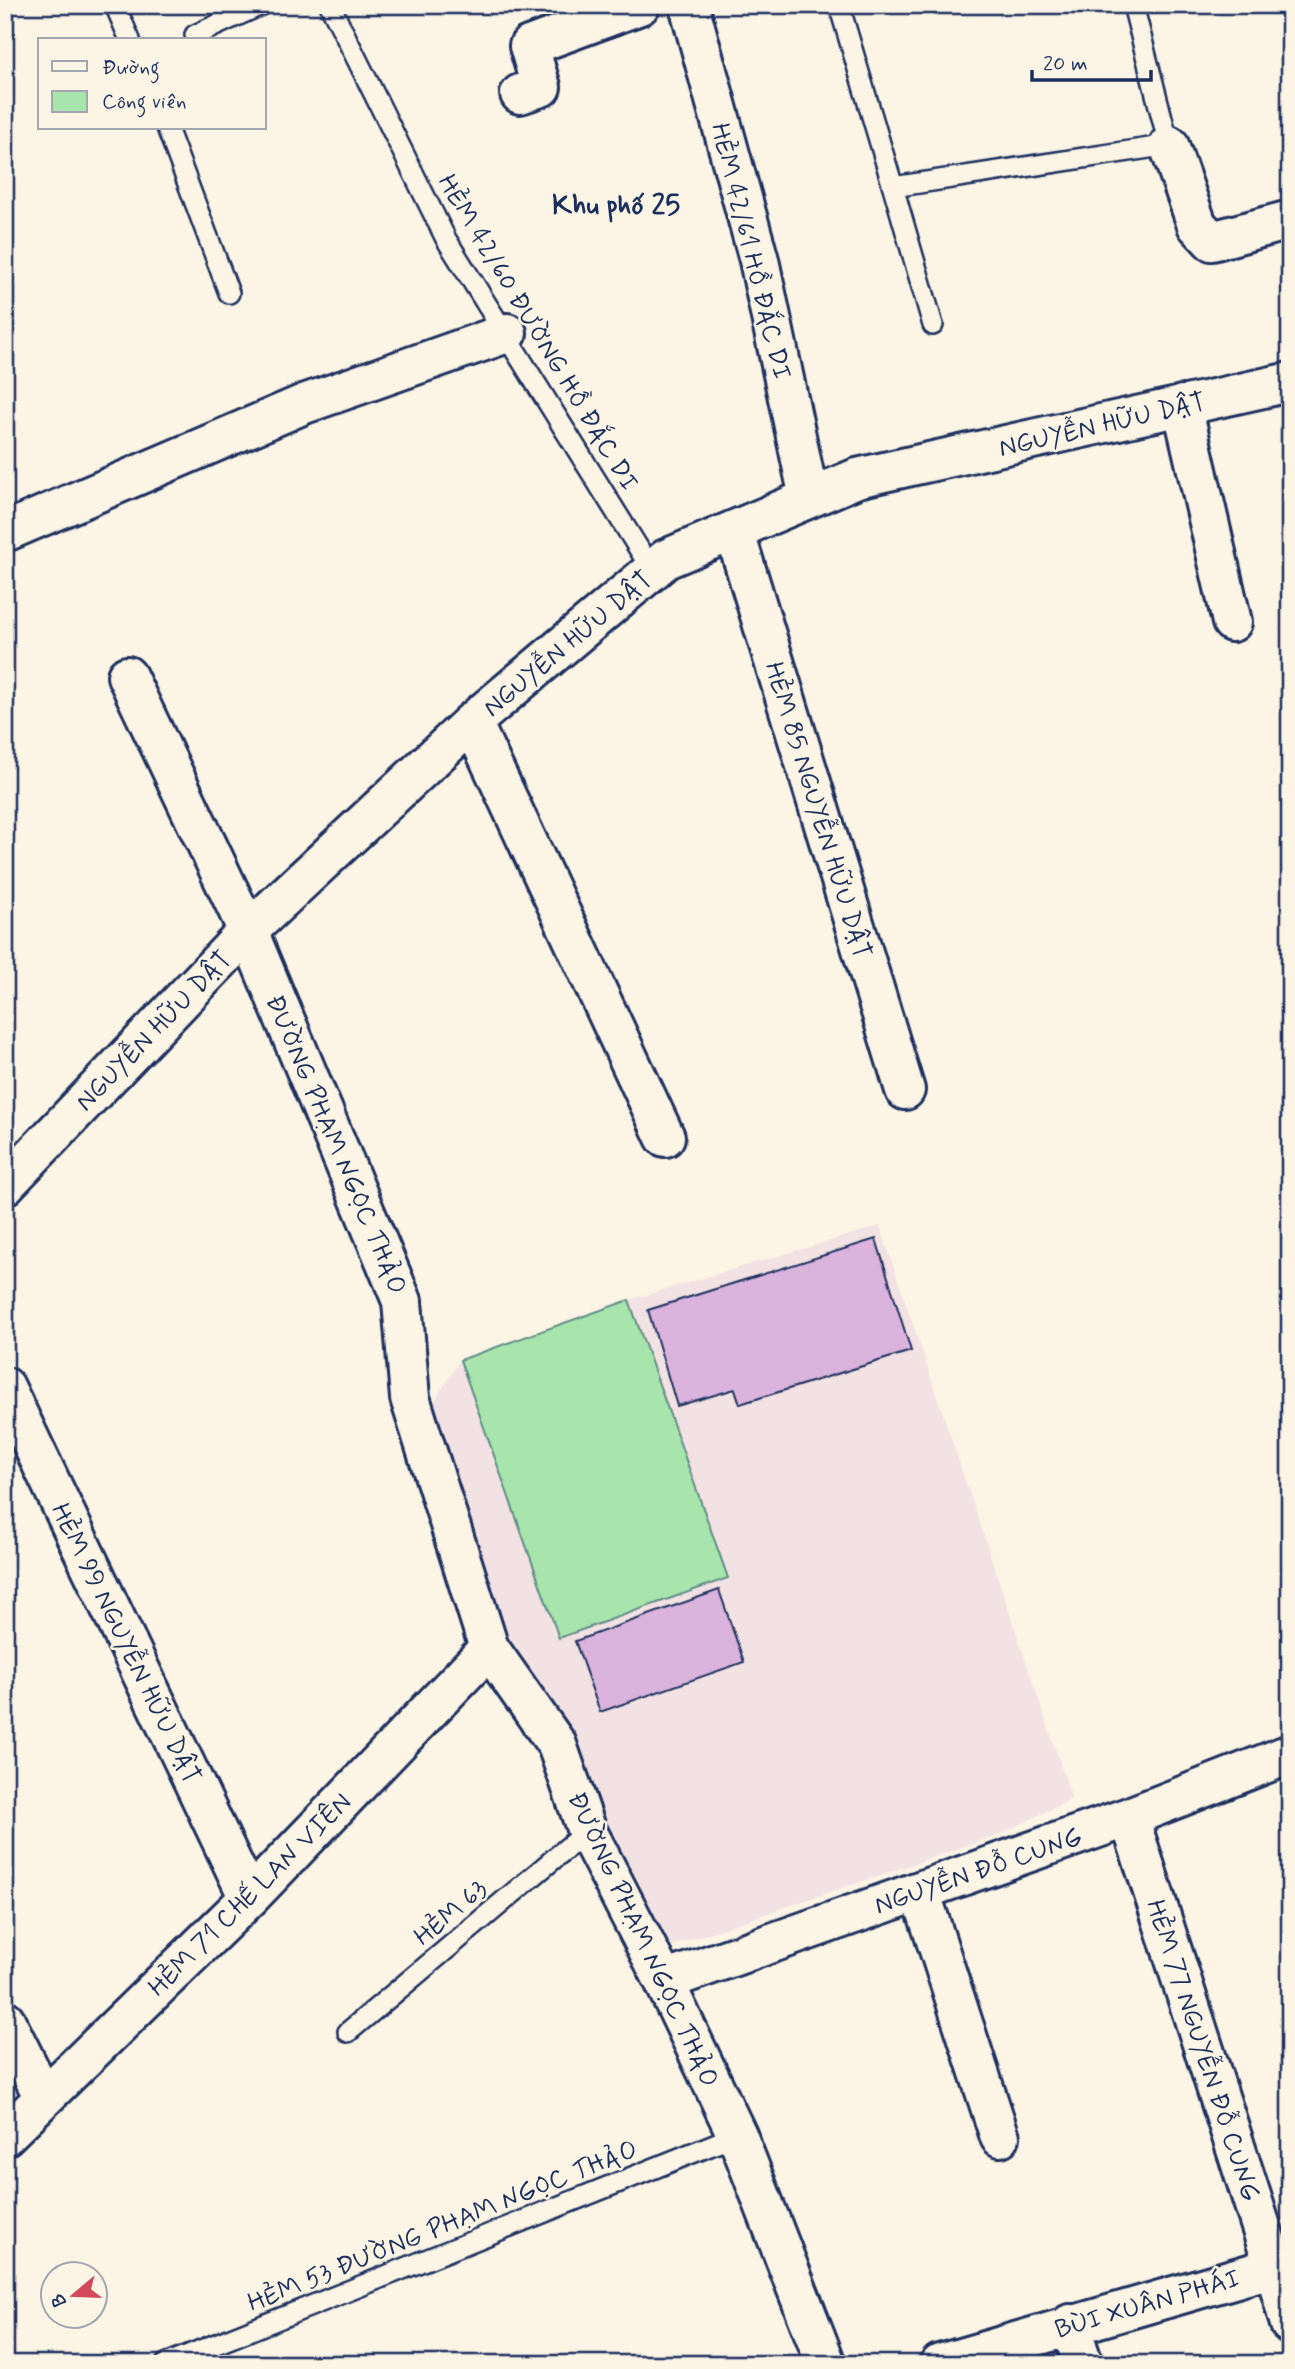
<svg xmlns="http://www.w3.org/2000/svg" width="1295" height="2369" viewBox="0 0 1295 2369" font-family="Mynerve,sans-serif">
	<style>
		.built { fill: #f2e2e3 }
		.green { fill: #a7e5ad; stroke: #618a86; stroke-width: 2 }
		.building { fill: #dab4dd; stroke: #1b2f5e; stroke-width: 2 }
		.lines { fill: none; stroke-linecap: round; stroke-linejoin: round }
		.service-casing { stroke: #1b2f5e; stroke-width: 24 }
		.minor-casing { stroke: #1b2f5e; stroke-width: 44 }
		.service { stroke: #fcf5e5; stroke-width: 19 }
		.minor { stroke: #fcf5e5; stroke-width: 38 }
		.labels { text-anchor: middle; stroke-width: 5; stroke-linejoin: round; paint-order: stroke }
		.street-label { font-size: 26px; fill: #1b2f5e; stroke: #fcf5e5 }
		.neighbourhood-label { font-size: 28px; font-weight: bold; fill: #1b2f5e; stroke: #fcf5e5 }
	</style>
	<rect width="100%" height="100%" fill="#fcf5e5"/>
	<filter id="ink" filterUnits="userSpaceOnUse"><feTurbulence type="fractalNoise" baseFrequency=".0143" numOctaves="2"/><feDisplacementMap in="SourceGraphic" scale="14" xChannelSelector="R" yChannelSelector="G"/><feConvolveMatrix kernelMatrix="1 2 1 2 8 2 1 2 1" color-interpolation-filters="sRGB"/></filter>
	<g filter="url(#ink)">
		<!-- built -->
		<path class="built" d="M 880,1226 L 1072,1799 L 996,1836 L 656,1951 L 570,1727 L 499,1623 L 434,1402 L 460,1360 L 629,1300 Z"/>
		<!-- green -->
		<path class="green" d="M 629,1300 L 728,1578 L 559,1638 L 460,1360 Z"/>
		<!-- building -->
		<path class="building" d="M 876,1239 L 911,1351 L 740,1404 L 735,1389 L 677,1406 L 648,1310 Z
			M 719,1590 L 744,1662 L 600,1712 L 575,1641 Z"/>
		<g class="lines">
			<!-- service casing -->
			<g class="service-casing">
				<path id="service" d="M 115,5 L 130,40
					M 330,5 L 446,239 L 652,570
					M 839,5 L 893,187
					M 195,35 L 261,5
					M 167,128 L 229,293
					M 933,325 L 893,187 L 1169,145 L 1133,5
					M 348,2032 L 587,1831
					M 166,2364 L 737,2135"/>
			</g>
			<!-- minor casing -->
			<g class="minor-casing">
				<path id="minor" d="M 689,5 L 759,260 L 809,498
					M 520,94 L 541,87 L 529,46 L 640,5
					M 1169,145 L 1197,225 L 1212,241 L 1290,220
					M 1182,405 L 1232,622
					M 734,530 L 905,1090
					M 5,532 L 304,404 L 507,333
					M 127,676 L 248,931 L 402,1301 L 410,1398 L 489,1648 L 557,1745 L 587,1831 L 664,1981 L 737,2135 L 826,2364
					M 472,722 L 665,1137
					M 5,1185 L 248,931 L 472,722 L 666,559 L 857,478 L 1290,382
					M 5,1387 L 249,1898
					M 1129,1817 L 1274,2267 L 1290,2324
					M 920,1891 L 1000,2137
					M 664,1981 L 1129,1817 L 1290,1754
					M 5,2020 L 44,2098
					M 5,2136 L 249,1898 L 489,1648
					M 1070,2324 L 1083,2364
					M 940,2364 L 1274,2267"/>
			</g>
			<!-- service -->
			<use href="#service" class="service"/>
			<!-- minor -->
			<use href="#minor" class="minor"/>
		</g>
	</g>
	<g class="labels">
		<!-- street labels -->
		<g class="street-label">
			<text transform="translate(752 251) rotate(76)" y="9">HẺM 42/61 HỒ ĐẮC DI</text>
			<text transform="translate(539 332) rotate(59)" y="9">HẺM 42/60 ĐƯỜNG HỒ ĐẮC DI</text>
			<text transform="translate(1102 424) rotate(-13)" y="9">NGUYỄN HỮU DẬT</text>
			<text transform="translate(567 643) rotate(-40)" y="9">NGUYỄN HỮU DẬT</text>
			<text transform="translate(819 810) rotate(73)" y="9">HẺM 85 NGUYỄN HỮU DẬT</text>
			<text transform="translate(153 1030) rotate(-46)" y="9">NGUYỄN HỮU DẬT</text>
			<text transform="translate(337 1144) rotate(67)" y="9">ĐƯỜNG PHẠM NGỌC THẢO</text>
			<text transform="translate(127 1643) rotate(64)" y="9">HẺM 99 NGUYỄN HỮU DẬT</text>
			<text transform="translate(978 1870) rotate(-19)" y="9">NGUYỄN ĐỖ CUNG</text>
			<text transform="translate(249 1894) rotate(-45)" y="9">HẺM 71 CHẾ LAN VIÊN</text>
			<text transform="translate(450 1912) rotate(-40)" y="9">HẺM 63</text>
			<text transform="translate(644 1939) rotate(65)" y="9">ĐƯỜNG PHẠM NGỌC THẢO</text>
			<text transform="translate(1204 2050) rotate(72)" y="9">HẺM 77 NGUYỄN ĐỖ CUNG</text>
			<text transform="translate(442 2225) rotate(-22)" y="9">HẺM 53 ĐƯỜNG PHẠM NGỌC THẢO</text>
			<text transform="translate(1147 2303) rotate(-16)" y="9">BÙI XUÂN PHÁI</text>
		</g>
		<!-- neighbourhood labels -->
		<g class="neighbourhood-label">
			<text x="616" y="214">Khu phố 25</text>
		</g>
	</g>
	<!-- margin -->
	<rect width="1295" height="2369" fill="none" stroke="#fcf5e5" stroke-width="28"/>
	<rect x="14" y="14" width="1267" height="2341" fill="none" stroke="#1b2f5e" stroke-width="2.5" filter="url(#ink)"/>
	<!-- legend -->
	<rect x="38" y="38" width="228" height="91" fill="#fcf5e5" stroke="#a2a6af" stroke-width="2"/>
	<rect x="52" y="61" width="35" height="10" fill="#fcf5e5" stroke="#a2a6af" stroke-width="2"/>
	<text x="102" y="74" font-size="21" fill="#1b2f5e">Đường</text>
	<rect x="52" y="91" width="35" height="21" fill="#a7e5ad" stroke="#a2a6af" stroke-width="2"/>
	<text x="102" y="108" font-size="21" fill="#1b2f5e">Công viên</text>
	<!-- north arrow -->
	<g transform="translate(74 2295) rotate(251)"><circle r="33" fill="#fcf5e5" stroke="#a2a6af" stroke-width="2"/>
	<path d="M0-5L12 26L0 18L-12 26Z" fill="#d1495b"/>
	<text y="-10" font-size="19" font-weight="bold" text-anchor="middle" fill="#1b2f5e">B</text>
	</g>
	<!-- scale -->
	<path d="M1032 70v10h119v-10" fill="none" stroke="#1b2f5e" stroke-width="3.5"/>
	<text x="1043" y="70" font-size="21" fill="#1b2f5e" stroke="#fcf5e5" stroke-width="5" paint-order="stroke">20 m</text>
</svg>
